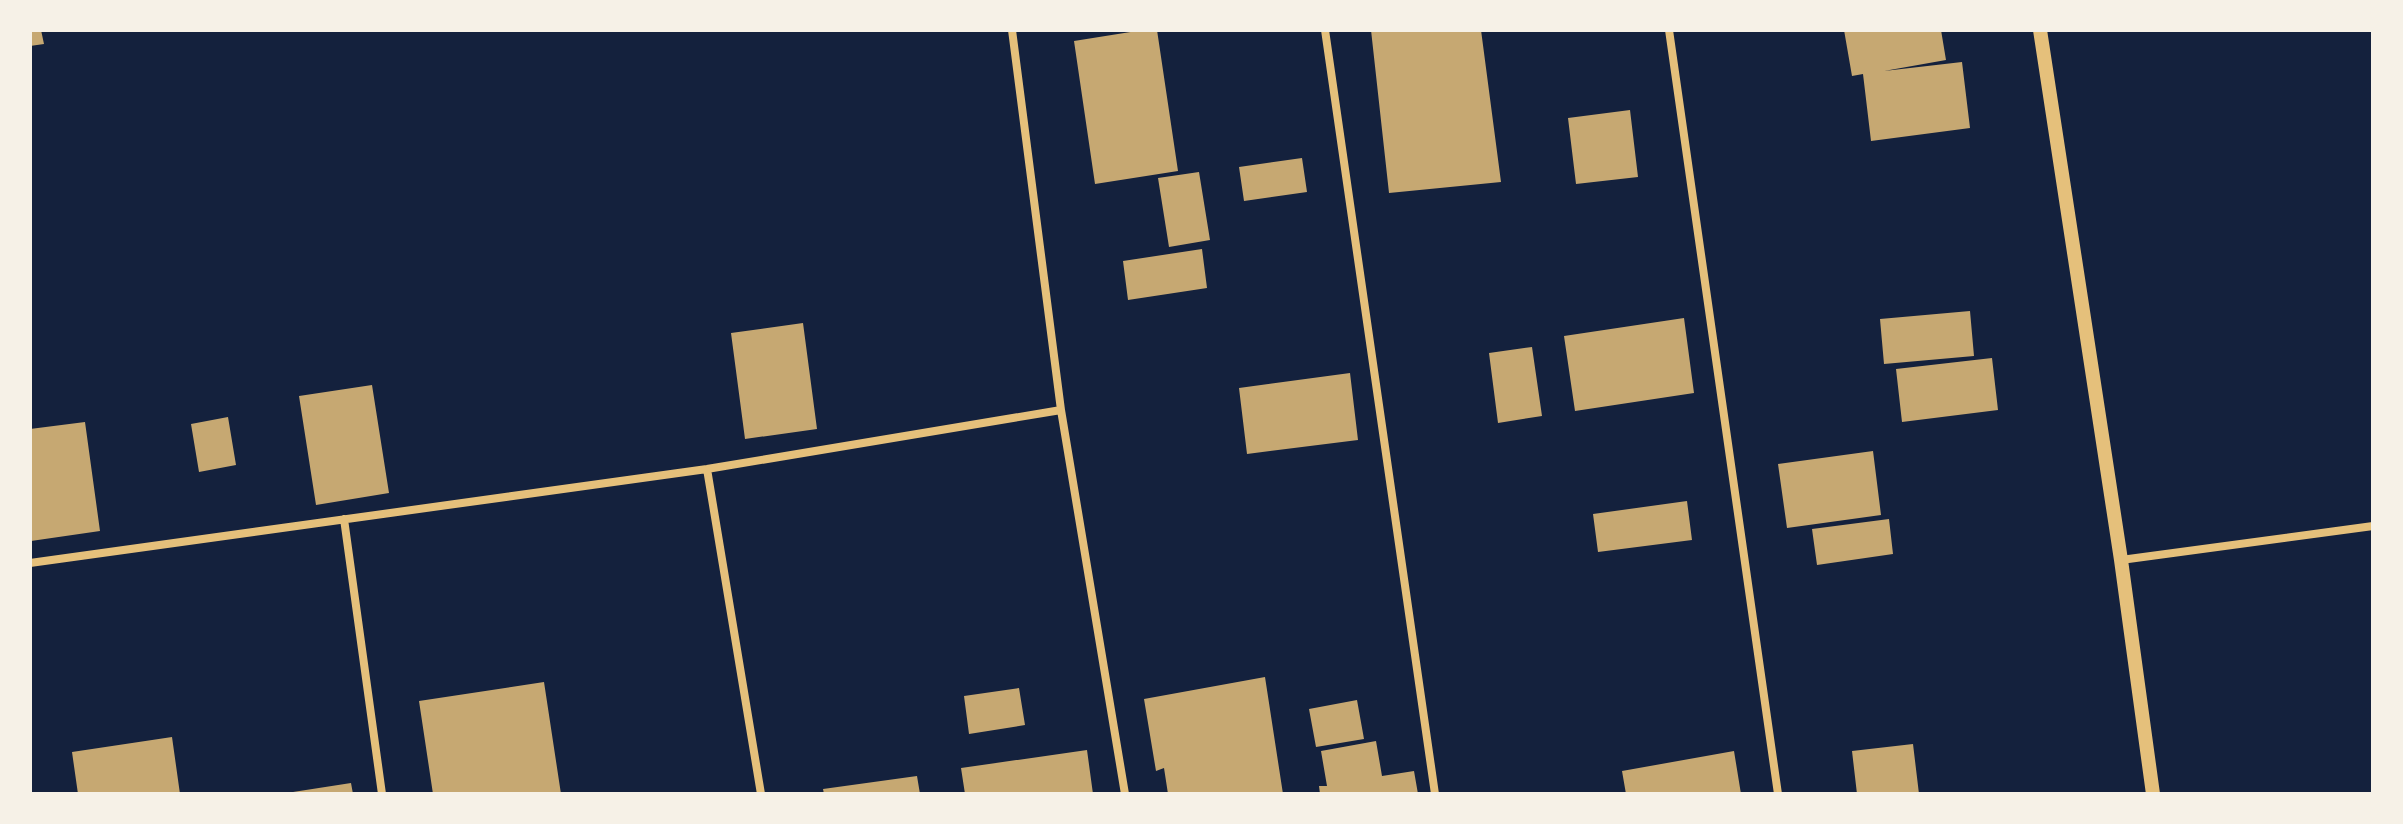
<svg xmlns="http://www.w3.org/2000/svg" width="2403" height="824" viewBox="0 0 2403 824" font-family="'Work Sans',sans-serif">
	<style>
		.building { fill: #c6a872 }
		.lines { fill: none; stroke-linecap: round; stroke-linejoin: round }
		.minor { stroke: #e5c07b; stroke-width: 8 }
		.tertiary { stroke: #e5c07b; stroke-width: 14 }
	</style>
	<rect width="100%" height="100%" fill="#14213d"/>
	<!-- building -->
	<path class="building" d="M 30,30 L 41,30 L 44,44 L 30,46 Z
		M 1143,30 L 1157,30 L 1178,171 L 1095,184 L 1074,41 Z
		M 1371,30 L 1481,30 L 1501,182 L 1389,193 Z
		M 1844,30 L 1941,30 L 1946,60 L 1884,71 L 1962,62 L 1970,128 L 1871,141 L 1863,74 L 1852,76 Z
		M 1630,110 L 1638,177 L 1576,184 L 1568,118 Z
		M 1302,158 L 1307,192 L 1244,201 L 1239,167 Z
		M 1199,172 L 1210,240 L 1169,247 L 1158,178 Z
		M 1202,249 L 1207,288 L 1128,300 L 1123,261 Z
		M 1970,311 L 1974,356 L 1884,364 L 1880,319 Z
		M 1684,318 L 1694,393 L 1575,411 L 1564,336 Z
		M 803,323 L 817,429 L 745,439 L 731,333 Z
		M 1532,347 L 1542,416 L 1498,423 L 1489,353 Z
		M 1992,358 L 1998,410 L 1902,422 L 1896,369 Z
		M 1350,373 L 1358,440 L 1247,454 L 1239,388 Z
		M 372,385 L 389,493 L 316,505 L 299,396 Z
		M 228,417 L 236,465 L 199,472 L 191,424 Z
		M 85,422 L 100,531 L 31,541 L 30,429 Z
		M 1873,451 L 1881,515 L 1787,528 L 1778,464 Z
		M 1687,501 L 1692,540 L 1598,552 L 1593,514 Z
		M 1889,519 L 1893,554 L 1817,565 L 1812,529 Z
		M 1265,677 L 1283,794 L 1168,794 L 1164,768 L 1156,771 L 1144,699 Z
		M 544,682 L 561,794 L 433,794 L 419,701 Z
		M 1019,688 L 1025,725 L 969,734 L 964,696 Z
		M 1357,700 L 1364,739 L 1316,747 L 1309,709 Z
		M 172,737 L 180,794 L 78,794 L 72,752 Z
		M 1376,741 L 1382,776 L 1414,771 L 1418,794 L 1320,794 L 1319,786 L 1327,786 L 1321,751 Z
		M 1913,744 L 1919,794 L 1857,794 L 1852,751 Z
		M 1087,750 L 1093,794 L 965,794 L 961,768 Z
		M 1734,751 L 1741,794 L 1626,794 L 1622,771 Z
		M 917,776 L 920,794 L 824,794 L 823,789 Z
		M 351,783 L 353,794 L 293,794 L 293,792 Z"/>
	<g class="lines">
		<!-- minor -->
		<path class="minor" d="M 1012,30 L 1061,410 L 1125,794
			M 1325,30 L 1435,794
			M 1669,30 L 1778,794
			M 707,469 L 761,794
			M 344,519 L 382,794
			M 2121,560 L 2373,526
			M 30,563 L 707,469 L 1061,410"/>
		<!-- tertiary -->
		<path class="tertiary" d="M 2040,30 L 2121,560 L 2153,794"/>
	</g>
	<!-- border -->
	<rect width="2403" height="824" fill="none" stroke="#f6f1e7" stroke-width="64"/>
</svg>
